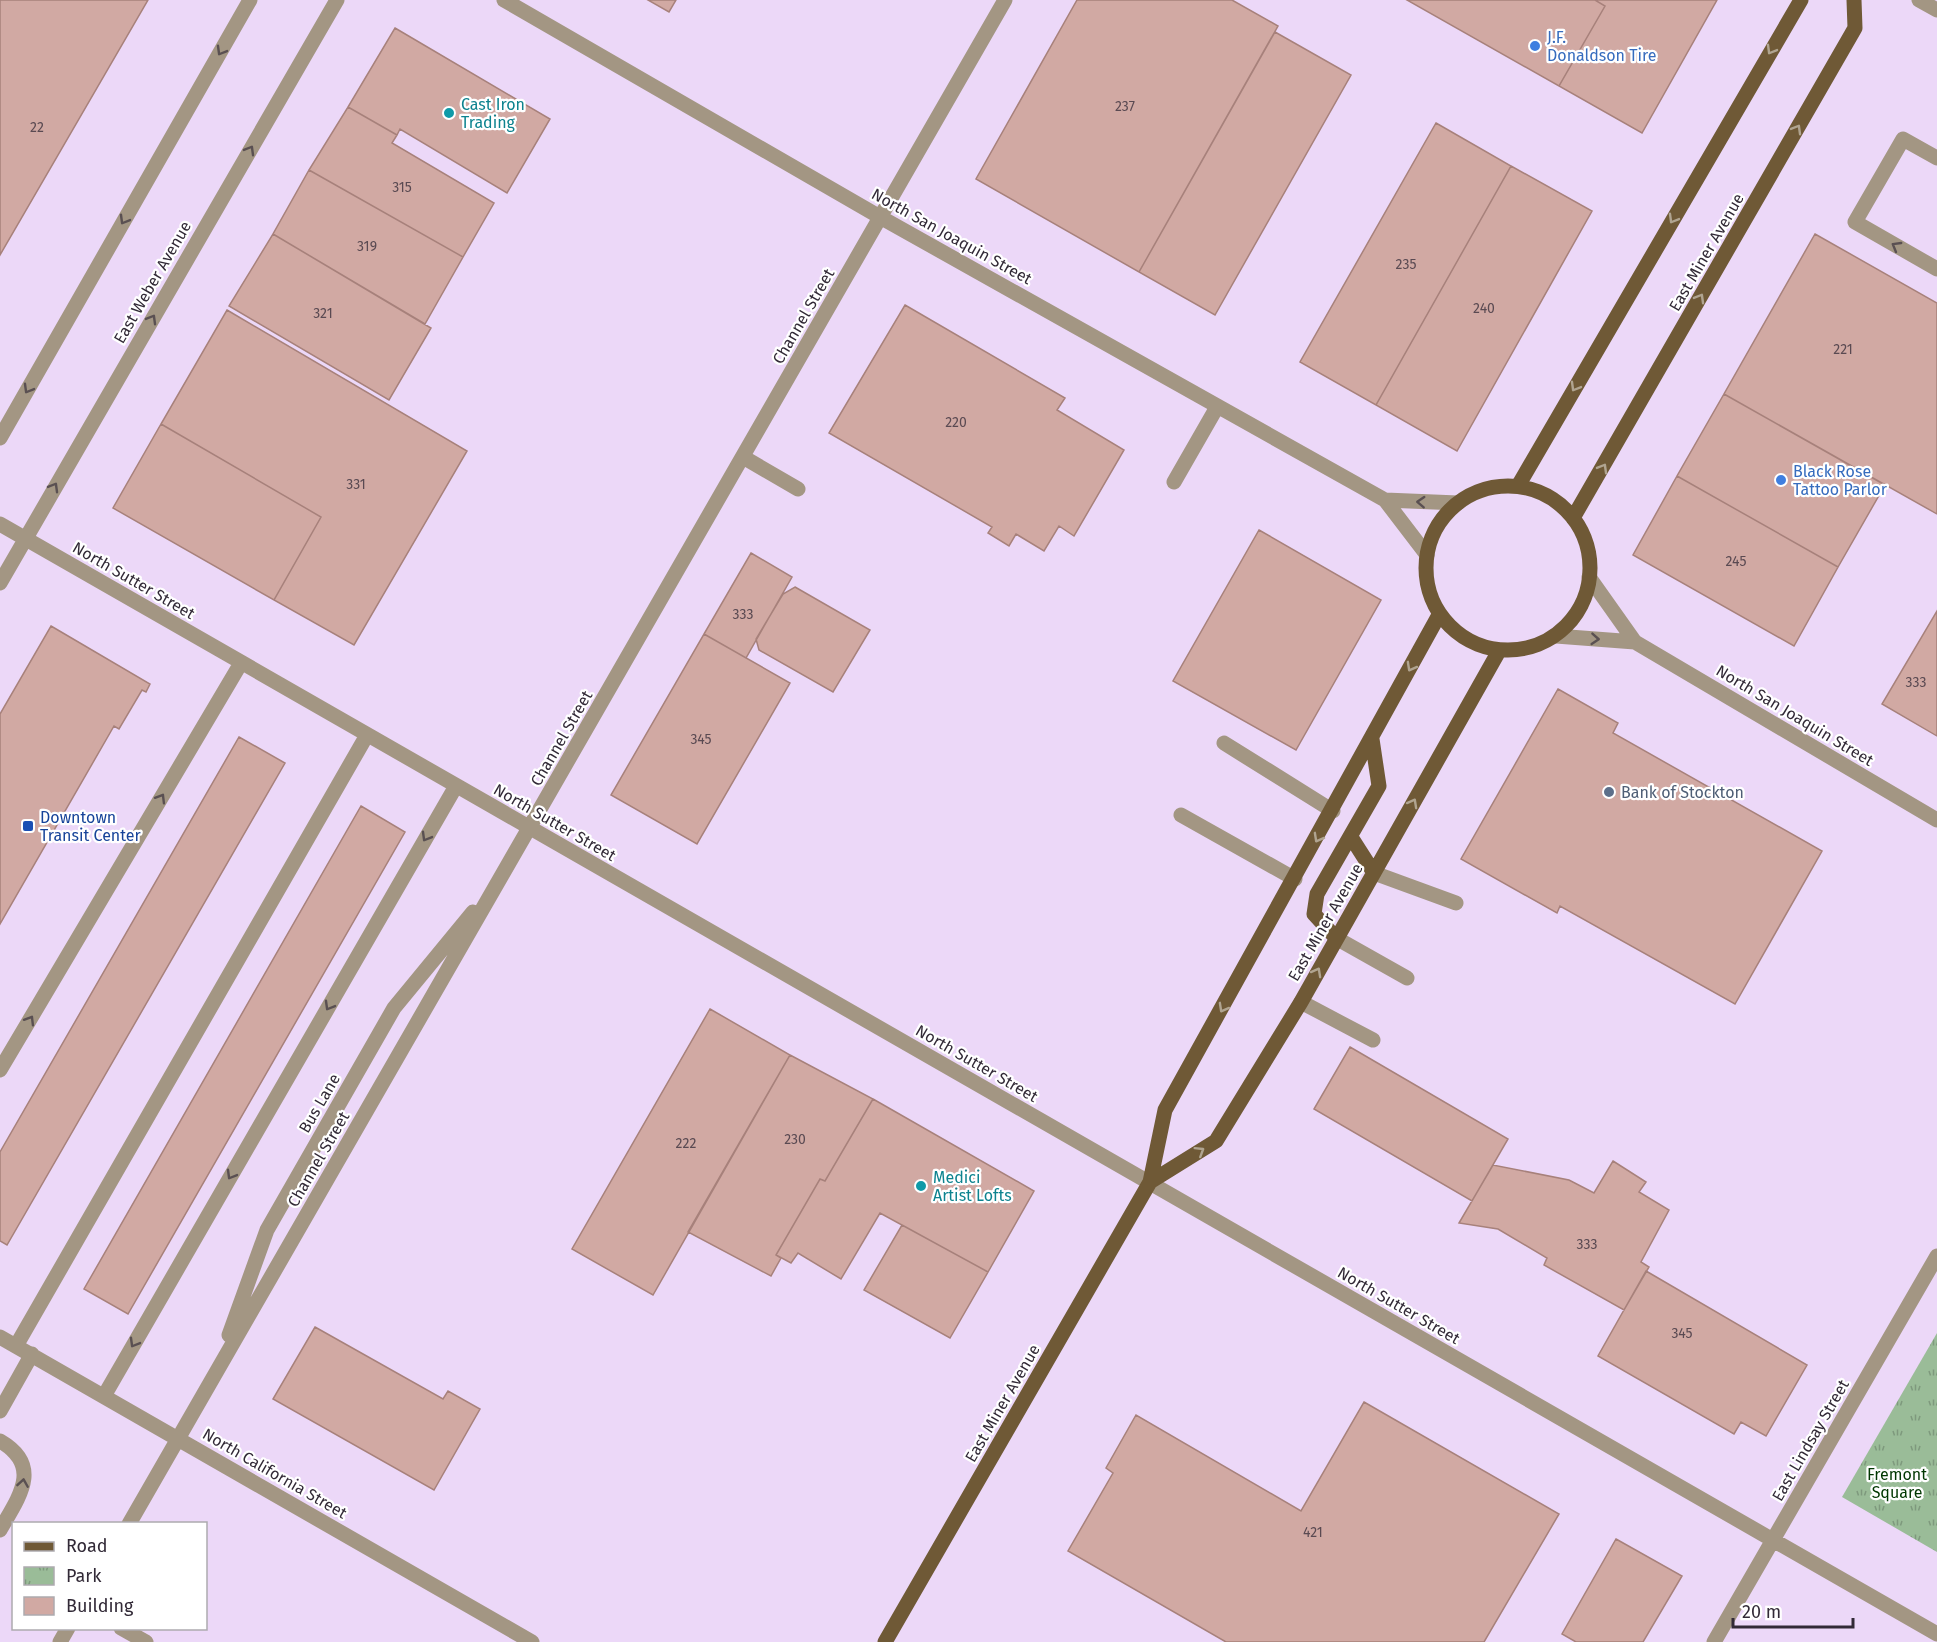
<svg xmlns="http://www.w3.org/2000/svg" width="1937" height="1642" viewBox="0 0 1937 1642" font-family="'Fira Sans',sans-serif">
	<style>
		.park { fill: url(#park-tufts) }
		.building { fill: #d1a9a3; stroke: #a7817b; stroke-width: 1.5 }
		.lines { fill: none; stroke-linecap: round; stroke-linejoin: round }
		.minor { stroke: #a39683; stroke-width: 15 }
		.major { stroke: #6f5936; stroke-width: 15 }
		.oneway { stroke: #b0a490 }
		.oneway2 { stroke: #5a5052 }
		.shop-dot { fill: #3f7fe0; stroke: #fff; stroke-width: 2 }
		.culture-dot { fill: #0f9aa8; stroke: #fff; stroke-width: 2 }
		.service-dot { fill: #5c6f8a; stroke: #fff; stroke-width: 2 }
		.transit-dot { fill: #1a4fb4; stroke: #fff; stroke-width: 2 }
		.labels { text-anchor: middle; stroke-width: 4.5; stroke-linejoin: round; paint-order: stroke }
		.number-label { font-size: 14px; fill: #5a4a52 }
		.shop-label { font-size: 16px; fill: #366cbe; stroke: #fff; text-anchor: start }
		.culture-label { font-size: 16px; fill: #0d838f; stroke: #fff; text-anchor: start }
		.street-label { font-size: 16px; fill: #322a37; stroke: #fff }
		.service-label { font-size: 16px; fill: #4e5e75; stroke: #fff; text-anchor: start }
		.transit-label { font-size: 16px; fill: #164399; stroke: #fff; text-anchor: start }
		.park-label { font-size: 16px; fill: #003701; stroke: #fff }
	</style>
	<defs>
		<pattern id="park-tufts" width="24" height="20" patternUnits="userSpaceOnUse" patternTransform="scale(1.5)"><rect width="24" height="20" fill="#9abc98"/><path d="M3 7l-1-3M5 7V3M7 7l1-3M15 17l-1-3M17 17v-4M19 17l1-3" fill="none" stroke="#7e997d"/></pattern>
	</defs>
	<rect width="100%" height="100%" fill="#ecd8f8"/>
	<!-- park -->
	<path class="park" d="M 1937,1333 L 1937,1552 L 1842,1497 Z"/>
	<!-- building -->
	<path class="building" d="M 0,0 L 148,0 L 0,255 Z
		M 648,0 L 676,0 L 669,12 Z
		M 1077,0 L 1232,0 L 1278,26 L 1139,272 L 976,179 Z
		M 1407,0 L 1595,0 L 1605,6 L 1559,86 Z
		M 1595,0 L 1717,0 L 1642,133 L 1559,86 L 1605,6 Z
		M 395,28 L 550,119 L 507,193 L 400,129 L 397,135 L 348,107 Z
		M 1275,32 L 1351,75 L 1215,315 L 1139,272 Z
		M 348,107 L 397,135 L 392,143 L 494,203 L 463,257 L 309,170 Z
		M 1436,123 L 1511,166 L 1376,405 L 1300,362 Z
		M 1511,166 L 1592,211 L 1457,451 L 1376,405 Z
		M 309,170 L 463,257 L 425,324 L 273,234 Z
		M 273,234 L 431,328 L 389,400 L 229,306 Z
		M 1815,234 L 1937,303 L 1937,514 L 1724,394 Z
		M 905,305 L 1065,398 L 1057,410 L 1124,450 L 1074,536 L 1059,526 L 1044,551 L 1016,534 L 1009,546 L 988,533 L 992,527 L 829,433 Z
		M 227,310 L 467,451 L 354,645 L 274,600 L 321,517 L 161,424 Z
		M 1724,394 L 1885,485 L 1838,567 L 1677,476 Z
		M 161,424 L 321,517 L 274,600 L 113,508 Z
		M 1677,476 L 1838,567 L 1794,646 L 1633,555 Z
		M 1259,530 L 1381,600 L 1296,750 L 1173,681 Z
		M 751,553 L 792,577 L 746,658 L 704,634 Z
		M 795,587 L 870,630 L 833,692 L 759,650 L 756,639 L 783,594 Z
		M 1937,611 L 1937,736 L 1882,704 Z
		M 51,626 L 150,684 L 146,692 L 142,690 L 119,729 L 114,726 L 0,924 L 0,714 Z
		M 704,634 L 790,683 L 697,844 L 611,795 Z
		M 1558,689 L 1618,723 L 1613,733 L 1822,851 L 1735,1004 L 1560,906 L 1557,913 L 1461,859 Z
		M 239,737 L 285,763 L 7,1245 L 0,1241 L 0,1152 Z
		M 361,806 L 405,832 L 128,1314 L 84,1289 Z
		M 710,1009 L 790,1055 L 653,1295 L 572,1249 Z
		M 1350,1047 L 1508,1139 L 1472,1201 L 1314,1109 Z
		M 790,1055 L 873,1099 L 825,1181 L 820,1179 L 776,1255 L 781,1258 L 771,1276 L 688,1232 Z
		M 873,1099 L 1034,1191 L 988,1272 L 880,1213 L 841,1279 L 798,1253 L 791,1263 L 776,1255 L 820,1179 L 825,1181 Z
		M 1613,1161 L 1646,1182 L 1639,1192 L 1669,1210 L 1641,1262 L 1649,1267 L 1624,1310 L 1544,1265 L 1547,1258 L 1498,1229 L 1459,1223 L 1493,1165 L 1569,1180 L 1594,1193 Z
		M 902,1225 L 988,1272 L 950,1338 L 864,1290 Z
		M 1646,1271 L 1807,1365 L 1766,1436 L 1741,1422 L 1734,1434 L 1598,1356 Z
		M 315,1327 L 443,1399 L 448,1391 L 480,1409 L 434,1490 L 273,1399 Z
		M 1364,1402 L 1559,1514 L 1484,1642 L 1226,1642 L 1068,1551 L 1113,1473 L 1106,1468 L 1136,1415 L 1301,1511 Z
		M 1616,1539 L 1682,1576 L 1643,1642 L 1576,1642 L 1562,1634 Z"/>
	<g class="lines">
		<!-- minor -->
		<path class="minor" d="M 504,0 L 880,217 L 1385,500 L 1427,555
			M 1919,0 L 1937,10
			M 1937,158 L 1903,139 L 1855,222 L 1937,269
			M 0,438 L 250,0
			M 743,457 L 798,489
			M 1174,482 L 1217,407
			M 1385,500 L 1458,503
			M 0,524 L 1937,1634
			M 1589,577 L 1635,642
			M 0,583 L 337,0
			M 1556,636 L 1635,642 L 1937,820
			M 1224,743 L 1333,811
			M 1181,815 L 1295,879
			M 1374,873 L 1456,903
			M 1336,938 L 1407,978
			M 1301,1002 L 1373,1040
			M 0,1070 L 241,663
			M 229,1335 L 267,1230 L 394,1008 L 473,912
			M 0,1337 L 532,1642
			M 16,1346 L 367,735
			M 104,1396 L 456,786
			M 0,1411 L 32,1354
			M 0,1441 C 43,1466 19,1497 0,1530
			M 129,1524 L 1005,0
			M 121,1628 L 146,1642
			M 60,1642 L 68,1628
			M 1714,1642 L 1937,1256"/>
		<!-- major -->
		<path class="major" d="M1426 568a82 82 0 1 1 164 0a82 82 0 1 1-164 0Z
			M 1518,486 L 1801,0
			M 1573,518 L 1851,35 L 1855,28 L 1854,0
			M 1351,837 L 1374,873
			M 1336,938 L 1314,914 L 1317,894 L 1379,786 L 1372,739
			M 1150,1182 L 1216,1141 L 1301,1002 L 1499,651
			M 885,1642 L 1150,1182 L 1165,1110 L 1439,615"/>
	</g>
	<!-- one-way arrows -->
	<defs><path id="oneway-chevron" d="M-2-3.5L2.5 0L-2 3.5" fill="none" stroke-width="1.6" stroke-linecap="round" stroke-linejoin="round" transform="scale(1.5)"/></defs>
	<g class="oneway">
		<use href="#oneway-chevron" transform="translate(1771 50) rotate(120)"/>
		<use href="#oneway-chevron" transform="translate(1797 129) rotate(-60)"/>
		<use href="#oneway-chevron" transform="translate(1673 219) rotate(120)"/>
		<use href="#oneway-chevron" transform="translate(1700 298) rotate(-60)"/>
		<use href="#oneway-chevron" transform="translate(1575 387) rotate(120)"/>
		<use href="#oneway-chevron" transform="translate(1603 468) rotate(-60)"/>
		<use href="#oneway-chevron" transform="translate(1411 667) rotate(119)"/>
		<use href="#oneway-chevron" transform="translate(1413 803) rotate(-61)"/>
		<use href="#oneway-chevron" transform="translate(1318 838) rotate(119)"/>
		<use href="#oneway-chevron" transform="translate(1317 972) rotate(-61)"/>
		<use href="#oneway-chevron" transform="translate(1223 1008) rotate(119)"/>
		<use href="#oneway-chevron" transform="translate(1200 1151) rotate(-32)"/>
	</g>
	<g class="oneway2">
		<use href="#oneway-chevron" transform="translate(221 51) rotate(120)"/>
		<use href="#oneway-chevron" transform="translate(250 150) rotate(-60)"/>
		<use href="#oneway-chevron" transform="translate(124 220) rotate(120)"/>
		<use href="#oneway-chevron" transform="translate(1896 246) rotate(-150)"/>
		<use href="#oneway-chevron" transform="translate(152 319) rotate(-60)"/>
		<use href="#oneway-chevron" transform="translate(28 389) rotate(120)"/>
		<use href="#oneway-chevron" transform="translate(54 487) rotate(-60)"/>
		<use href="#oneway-chevron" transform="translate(1421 502) rotate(-177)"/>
		<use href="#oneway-chevron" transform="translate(1595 639) rotate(4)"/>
		<use href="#oneway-chevron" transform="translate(161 798) rotate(-59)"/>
		<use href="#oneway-chevron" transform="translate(426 837) rotate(120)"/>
		<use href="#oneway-chevron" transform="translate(329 1006) rotate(120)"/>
		<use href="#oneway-chevron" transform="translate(30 1020) rotate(-59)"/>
		<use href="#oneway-chevron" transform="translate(231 1175) rotate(120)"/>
		<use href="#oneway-chevron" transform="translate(134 1343) rotate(120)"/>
		<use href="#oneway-chevron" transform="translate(23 1483) rotate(-81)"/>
	</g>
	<!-- markers -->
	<g class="shop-dot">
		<circle cx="1535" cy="46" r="6"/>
		<circle cx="1781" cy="480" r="6"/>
	</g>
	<g class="culture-dot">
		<circle cx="449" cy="113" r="6"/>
		<circle cx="921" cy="1186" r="6"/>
	</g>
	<circle class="service-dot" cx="1609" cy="792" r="6"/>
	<rect class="transit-dot" x="22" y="820" width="12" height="12" rx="3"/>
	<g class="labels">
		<!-- number labels -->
		<g class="number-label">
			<text x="1125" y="111">237</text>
			<text x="37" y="132">22</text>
			<text x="402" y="192">315</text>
			<text x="367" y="251">319</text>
			<text x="1406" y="269">235</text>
			<text x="1484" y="313">240</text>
			<text x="323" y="318">321</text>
			<text x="1843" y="354">221</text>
			<text x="956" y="427">220</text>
			<text x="356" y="489">331</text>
			<text x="1736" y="566">245</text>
			<text x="743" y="619">333</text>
			<text x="1916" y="687">333</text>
			<text x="701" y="744">345</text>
			<text x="795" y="1144">230</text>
			<text x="686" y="1148">222</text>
			<text x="1587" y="1249">333</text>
			<text x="1682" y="1338">345</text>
			<text x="1313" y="1537">421</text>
		</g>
		<!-- shop labels -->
		<g class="shop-label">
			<text x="1547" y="43">J.F.<tspan x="1547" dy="18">Donaldson Tire</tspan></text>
			<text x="1793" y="477">Black Rose<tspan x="1793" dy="18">Tattoo Parlor</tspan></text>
		</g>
		<!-- culture labels -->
		<g class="culture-label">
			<text x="461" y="110">Cast Iron<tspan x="461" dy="18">Trading</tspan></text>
			<text x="933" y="1183">Medici<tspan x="933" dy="18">Artist Lofts</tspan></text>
		</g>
		<!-- street labels -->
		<g class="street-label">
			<text transform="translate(952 236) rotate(29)" y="6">North San Joaquin Street</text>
			<text transform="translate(1706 252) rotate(-60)" y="6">East Miner Avenue</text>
			<text transform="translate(152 282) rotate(-60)" y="6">East Weber Avenue</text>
			<text transform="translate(803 316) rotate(-60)" y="6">Channel Street</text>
			<text transform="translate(134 580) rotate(30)" y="6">North Sutter Street</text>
			<text transform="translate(1795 715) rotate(31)" y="6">North San Joaquin Street</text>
			<text transform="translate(561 738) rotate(-60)" y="6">Channel Street</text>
			<text transform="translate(555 822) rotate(30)" y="6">North Sutter Street</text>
			<text transform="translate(1325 922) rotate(-60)" y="6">East Miner Avenue</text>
			<text transform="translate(977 1063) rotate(30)" y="6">North Sutter Street</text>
			<text transform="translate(319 1103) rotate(-60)" y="6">Bus Lane</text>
			<text transform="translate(318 1159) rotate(-60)" y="6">Channel Street</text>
			<text transform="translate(1399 1305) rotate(30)" y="6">North Sutter Street</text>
			<text transform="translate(1002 1403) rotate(-60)" y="6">East Miner Avenue</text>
			<text transform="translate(1810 1440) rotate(-60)" y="6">East Lindsay Street</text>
			<text transform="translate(275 1473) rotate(30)" y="6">North California Street</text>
		</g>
		<!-- service labels -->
		<g class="service-label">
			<text x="1621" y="798">Bank of Stockton</text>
		</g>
		<!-- transit labels -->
		<g class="transit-label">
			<text x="40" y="823">Downtown<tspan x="40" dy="18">Transit Center</tspan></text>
		</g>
		<!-- park labels -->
		<g class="park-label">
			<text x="1897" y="1480">Fremont<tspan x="1897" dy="18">Square</tspan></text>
		</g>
	</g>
	<!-- legend -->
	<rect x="12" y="1522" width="195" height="108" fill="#ffffff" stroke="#adaaaf" stroke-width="1.5"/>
	<rect x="24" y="1542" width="30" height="9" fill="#6f5936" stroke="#adaaaf" stroke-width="1.5"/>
	<text x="66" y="1552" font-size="18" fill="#322a37">Road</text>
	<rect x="24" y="1567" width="30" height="18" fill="url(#park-tufts)" stroke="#adaaaf" stroke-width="1.5"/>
	<text x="66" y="1582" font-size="18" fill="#322a37">Park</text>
	<rect x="24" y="1597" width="30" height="18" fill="#d1a9a3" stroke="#adaaaf" stroke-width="1.5"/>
	<text x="66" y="1612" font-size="18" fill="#322a37">Building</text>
	<!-- scale -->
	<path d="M1733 1618v9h120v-9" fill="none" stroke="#322a37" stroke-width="3"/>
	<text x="1742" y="1618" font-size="18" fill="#322a37" stroke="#ffffff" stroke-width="4.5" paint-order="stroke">20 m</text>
</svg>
